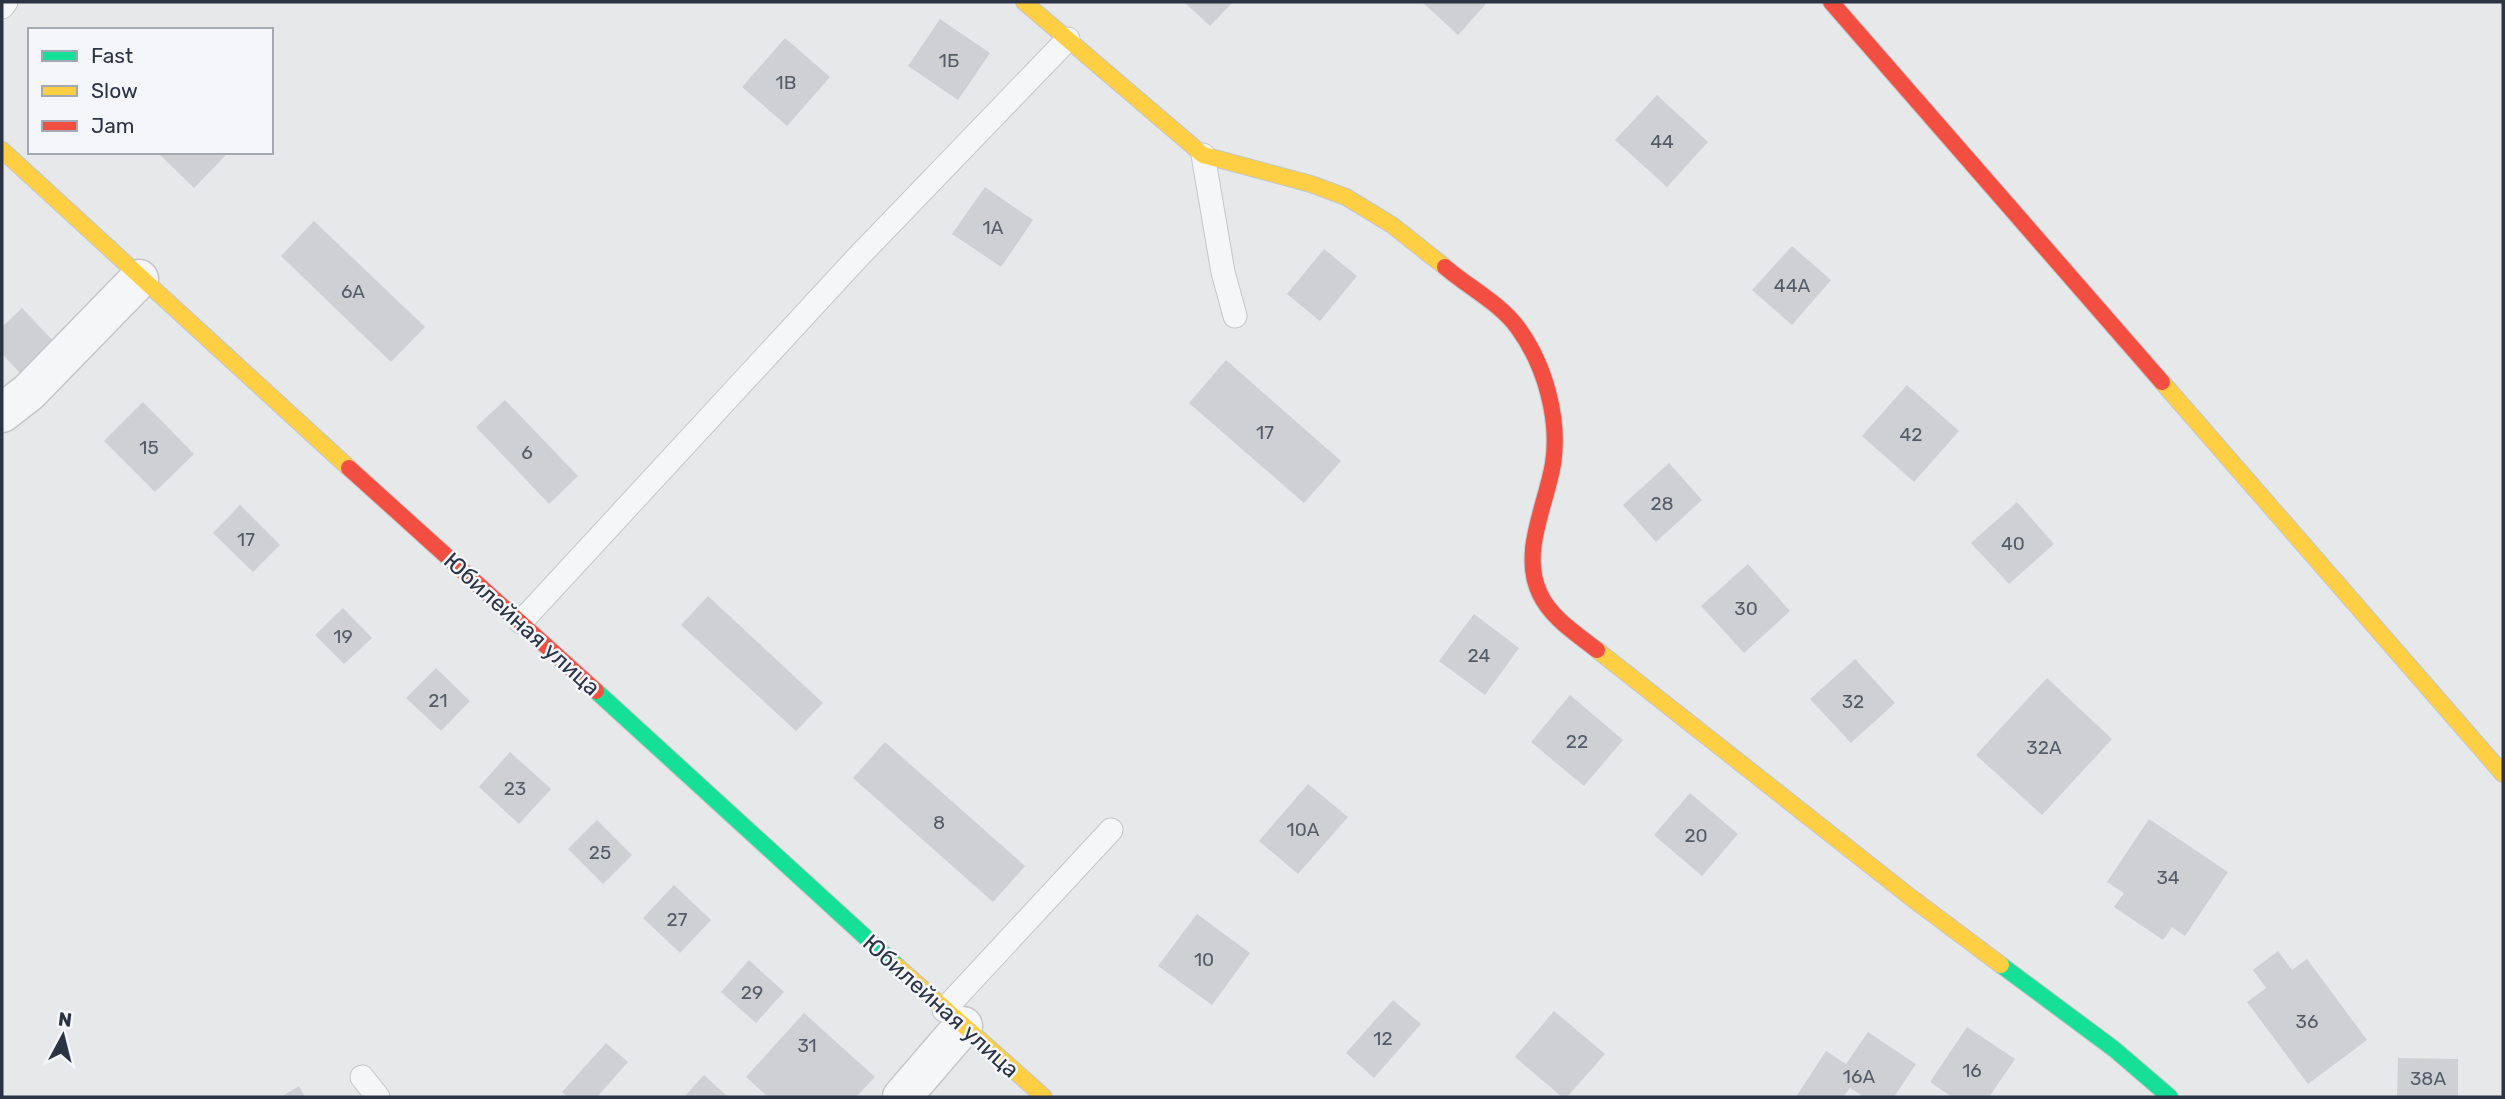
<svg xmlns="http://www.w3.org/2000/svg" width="2505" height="1099" viewBox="0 0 2505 1099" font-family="Rubik,sans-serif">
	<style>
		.building { fill: #ced0d3 }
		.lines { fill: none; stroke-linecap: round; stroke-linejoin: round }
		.lane-casing { stroke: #c4c6c8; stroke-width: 25 }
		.street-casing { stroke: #c4c6c8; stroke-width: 41 }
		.fast-casing { stroke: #c4c6c8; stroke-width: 18 }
		.slow-casing { stroke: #c4c6c8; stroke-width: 18 }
		.jam-casing { stroke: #c4c6c8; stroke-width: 18 }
		.lane { stroke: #f5f6f7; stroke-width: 23 }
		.street { stroke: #f5f6f7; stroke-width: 38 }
		.fast { stroke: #16e098; stroke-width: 16 }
		.slow { stroke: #ffcf43; stroke-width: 16 }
		.jam { stroke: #f24e42; stroke-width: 16 }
		.labels { text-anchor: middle; stroke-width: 5; stroke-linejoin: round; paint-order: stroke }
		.number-label { font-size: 19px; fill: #545c69 }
		.street-label { font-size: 23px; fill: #2b3445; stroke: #f4f6f9 }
	</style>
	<rect width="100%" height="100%" fill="#e6e8ea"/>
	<!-- building -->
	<path class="building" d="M 1184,2 L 1233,2 L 1210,26 Z
		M 1422,2 L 1484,2 L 1486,4 L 1458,35 Z
		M 940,19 L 990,53 L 958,100 L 908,66 Z
		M 785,38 L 830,77 L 787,126 L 742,87 Z
		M 1657,95 L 1708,142 L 1667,187 L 1615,140 Z
		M 157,152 L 225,152 L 227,154 L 194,188 Z
		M 985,187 L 1033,220 L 1001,267 L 952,234 Z
		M 314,221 L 425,327 L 391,362 L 281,256 Z
		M 1792,246 L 1831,280 L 1792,325 L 1752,290 Z
		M 1324,249 L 1357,276 L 1320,321 L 1287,294 Z
		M 22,308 L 57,345 L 24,377 L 2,354 L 2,327 Z
		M 1226,360 L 1341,461 L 1304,503 L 1189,403 Z
		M 1907,385 L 1959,431 L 1914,482 L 1862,436 Z
		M 505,400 L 578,476 L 549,504 L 476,427 Z
		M 143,402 L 194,454 L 155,492 L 104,441 Z
		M 1669,463 L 1702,500 L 1656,542 L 1623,505 Z
		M 2017,502 L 2054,544 L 2009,584 L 1971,543 Z
		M 240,505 L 280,545 L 253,572 L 213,533 Z
		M 1748,564 L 1790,611 L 1744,653 L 1701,606 Z
		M 708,596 L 823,703 L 796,731 L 681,625 Z
		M 343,608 L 372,638 L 344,664 L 315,635 Z
		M 1474,614 L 1519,648 L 1485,695 L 1439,661 Z
		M 1855,659 L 1895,703 L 1851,743 L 1810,699 Z
		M 436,668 L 470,701 L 441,731 L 406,698 Z
		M 2047,678 L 2112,739 L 2042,815 L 1976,755 Z
		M 1570,695 L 1623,740 L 1584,786 L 1531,742 Z
		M 885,742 L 1025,866 L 993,902 L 853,778 Z
		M 510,752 L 551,789 L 519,824 L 479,787 Z
		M 1308,784 L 1348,817 L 1298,874 L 1259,841 Z
		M 1690,793 L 1738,834 L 1702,876 L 1654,835 Z
		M 2149,819 L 2228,872 L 2185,936 L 2172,927 L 2163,940 L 2114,907 L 2124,893 L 2107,882 Z
		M 597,820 L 632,855 L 603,884 L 568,849 Z
		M 674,885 L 711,920 L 680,953 L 643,918 Z
		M 1197,914 L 1250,953 L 1212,1005 L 1158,966 Z
		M 2278,951 L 2292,970 L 2307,959 L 2367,1040 L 2308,1084 L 2247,1002 L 2266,988 L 2253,970 Z
		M 749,960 L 784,992 L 756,1023 L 721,992 Z
		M 1393,1000 L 1421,1024 L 1374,1078 L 1346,1053 Z
		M 1554,1011 L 1605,1054 L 1567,1097 L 1562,1097 L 1515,1057 Z
		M 804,1013 L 875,1077 L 856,1097 L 768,1097 L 746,1077 Z
		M 1967,1027 L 2015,1059 L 1989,1097 L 1952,1097 L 1930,1082 Z
		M 1868,1032 L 1916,1064 L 1894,1097 L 1864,1097 L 1850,1088 L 1843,1097 L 1796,1097 L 1826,1051 L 1846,1064 Z
		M 606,1043 L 628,1062 L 597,1097 L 568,1097 L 562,1092 Z
		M 2398,1058 L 2458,1059 L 2458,1097 L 2397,1097 Z
		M 704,1075 L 728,1097 L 684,1097 Z
		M 299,1086 L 305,1097 L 281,1097 Z"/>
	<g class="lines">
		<!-- lane casing -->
		<g class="lane-casing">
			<path id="lane" d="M 2,7 L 6,2
				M 1203,155 L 1223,272 L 1235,316
				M 521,622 L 858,257 L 1068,39
				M 944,1010 L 1111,830
				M 362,1077 L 378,1097"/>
		</g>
		<!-- street casing -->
		<g class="street-casing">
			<path id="street" d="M 2,413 L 29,392 L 139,279
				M 902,1097 L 963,1026"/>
		</g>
		<!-- fast casing -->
		<g class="fast-casing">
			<path id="fast" d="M 596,691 L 897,966
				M 2001,965 L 2114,1049 L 2170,1097"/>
		</g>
		<!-- slow casing -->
		<g class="slow-casing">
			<path id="slow" d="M 1024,2 L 1203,155 L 1311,184 L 1346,197 L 1392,225 L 1445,267
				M 2,150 L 349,468
				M 2162,382 L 2503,774
				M 1597,650 L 1909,896 L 2001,965
				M 897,966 L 1044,1097"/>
		</g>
		<!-- jam casing -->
		<g class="jam-casing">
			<path id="jam" d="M 1831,2 L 2162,382
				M 1445,267 C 1468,287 1500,303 1518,328 C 1545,365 1560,419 1553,464 C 1546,506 1520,553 1540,594 C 1551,618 1577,634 1597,650
				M 349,468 L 596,691"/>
		</g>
		<!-- lane -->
		<use href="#lane" class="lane"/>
		<!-- street -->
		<use href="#street" class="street"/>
		<!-- fast -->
		<use href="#fast" class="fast"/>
		<!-- slow -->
		<use href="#slow" class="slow"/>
		<!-- jam -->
		<use href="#jam" class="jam"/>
	</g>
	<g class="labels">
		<!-- number labels -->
		<g class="number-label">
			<text x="949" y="67">1Б</text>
			<text x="786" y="89">1В</text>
			<text x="1662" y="148">44</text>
			<text x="993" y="234">1А</text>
			<text x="1792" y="292">44А</text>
			<text x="353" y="298">6А</text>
			<text x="1265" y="439">17</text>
			<text x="1911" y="441">42</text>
			<text x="149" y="454">15</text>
			<text x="527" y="459">6</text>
			<text x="1662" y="510">28</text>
			<text x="246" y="546">17</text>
			<text x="2013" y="550">40</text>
			<text x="1746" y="615">30</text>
			<text x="343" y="643">19</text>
			<text x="1479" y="662">24</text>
			<text x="438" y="707">21</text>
			<text x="1853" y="708">32</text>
			<text x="1577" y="748">22</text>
			<text x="2044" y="754">32А</text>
			<text x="515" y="795">23</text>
			<text x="939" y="829">8</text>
			<text x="1303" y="836">10А</text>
			<text x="1696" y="842">20</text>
			<text x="600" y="859">25</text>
			<text x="2168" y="884">34</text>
			<text x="677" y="926">27</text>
			<text x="1204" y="966">10</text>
			<text x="752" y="999">29</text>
			<text x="2307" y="1028">36</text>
			<text x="1383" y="1045">12</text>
			<text x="807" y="1052">31</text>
			<text x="1972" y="1077">16</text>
			<text x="1859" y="1083">16А</text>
			<text x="2428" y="1085">38А</text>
		</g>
		<!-- street labels -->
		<g class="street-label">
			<text transform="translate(522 624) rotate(42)" y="8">Юбилейная улица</text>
			<text transform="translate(941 1006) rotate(42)" y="8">Юбилейная улица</text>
		</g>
	</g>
	<!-- border -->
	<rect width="2505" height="1099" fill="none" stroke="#2b3445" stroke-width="7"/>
	<!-- legend -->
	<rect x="28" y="28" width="245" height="126" fill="#f4f6f9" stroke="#a4a8b1" stroke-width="2"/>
	<rect x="42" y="51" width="35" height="10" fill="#16e098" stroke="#a4a8b1" stroke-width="2"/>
	<text x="91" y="63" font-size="21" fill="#2b3445">Fast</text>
	<rect x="42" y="86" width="35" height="10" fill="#ffcf43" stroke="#a4a8b1" stroke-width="2"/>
	<text x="91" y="98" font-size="21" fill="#2b3445">Slow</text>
	<rect x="42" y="121" width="35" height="10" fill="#f24e42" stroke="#a4a8b1" stroke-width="2"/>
	<text x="91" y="133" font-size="21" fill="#2b3445">Jam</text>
	<!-- north arrow -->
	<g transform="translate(63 1036) rotate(7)" stroke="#f4f6f9" stroke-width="5" paint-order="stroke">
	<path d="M0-5L12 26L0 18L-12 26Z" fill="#2b3445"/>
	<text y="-10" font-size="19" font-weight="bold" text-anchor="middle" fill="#2b3445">N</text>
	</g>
</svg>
